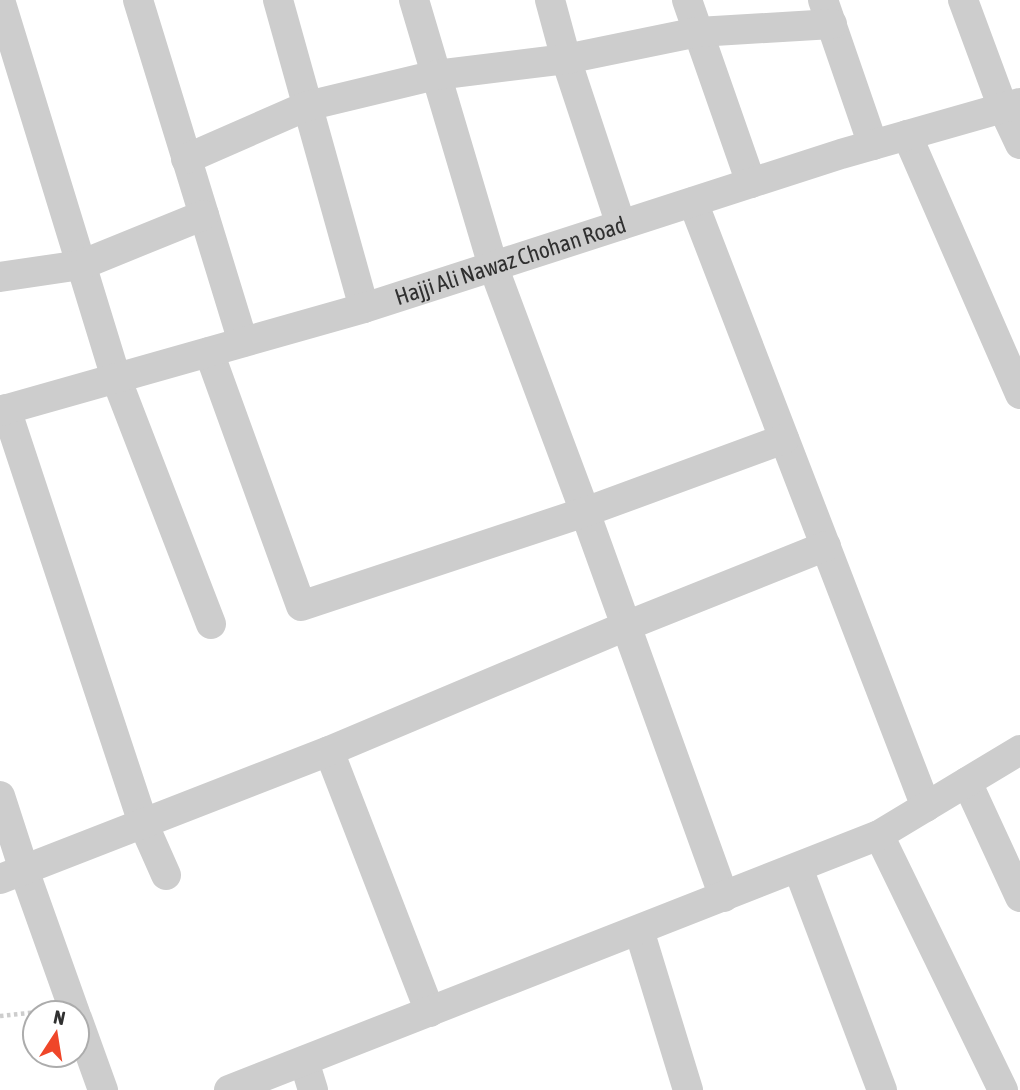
<svg xmlns="http://www.w3.org/2000/svg" width="1020" height="1090" viewBox="0 0 1020 1090" font-family="'Asap Condensed',sans-serif">
	<style>
		.lines { fill: none; stroke-linecap: round; stroke-linejoin: round }
		.path { stroke: #cdcdcd; stroke-width: 4.5; stroke-dasharray: 3.5 3.5; stroke-linecap: butt }
		.minor { stroke: #cdcdcd; stroke-width: 30 }
		.labels { text-anchor: middle; stroke-width: 7; stroke-linejoin: round; paint-order: stroke }
		.street-label { font-size: 23px; fill: #303030; stroke: #fff }
	</style>
	<rect width="100%" height="100%" fill="#fff"/>
	<g class="lines">
		<!-- path -->
		<path class="path" d="M 0,1016 L 48,1011"/>
		<!-- minor -->
		<g class="minor">
			<path d="M 0,0 L 116,378 L 211,624"/>
			<path d="M 138,0 L 243,342"/>
			<path d="M 278,0 L 364,308"/>
			<path d="M 414,0 L 493,266 L 585,512 L 724,897"/>
			<path d="M 550,0 L 566,59 L 621,225"/>
			<path d="M 687,0 L 751,183"/>
			<path d="M 823,0 L 873,145"/>
			<path d="M 963,0 L 1003,108 L 1020,144"/>
			<path d="M 907,135 L 1020,394"/>
			<path d="M 186,159 L 307,106 L 436,75 L 566,59 L 698,32 L 832,24"/>
			<path d="M 693,202 L 926,807"/>
			<path d="M 0,277 L 81,265 L 204,215"/>
			<path d="M 209,352 L 301,606 L 585,512 L 784,439"/>
			<path d="M 6,409 L 143,823 L 166,875"/>
			<path id="s1" d="M 0,411 L 364,308 L 841,154 L 1020,103"/>
			<path d="M 329,751 L 430,1012"/>
			<path d="M 967,782 L 1020,897"/>
			<path d="M 0,796 L 24,870 L 75,1013"/>
			<path d="M 879,835 L 1003,1090"/>
			<path d="M 798,868 L 882,1090"/>
			<path d="M 0,879 L 329,751 L 626,626 L 826,546"/>
			<path d="M 639,930 L 688,1090"/>
			<path d="M 77,1018 L 103,1090"/>
			<path d="M 304,1061 L 313,1090"/>
			<path d="M 229,1090 L 879,835 L 1020,750"/>
		</g>
	</g>
	<g class="labels">
		<!-- street labels -->
		<g class="street-label">
			<text dy="8" stroke="none"><textPath href="#s1" startOffset="532">Hajji Ali Nawaz Chohan Road</textPath></text>
		</g>
	</g>
	<!-- north arrow -->
	<g transform="translate(56 1034) rotate(12)"><circle r="33" fill="#ffffff" stroke="#acacac" stroke-width="2"/>
	<path d="M0-5L12 26L0 18L-12 26Z" fill="#ef4629"/>
	<text y="-10" font-size="19" font-weight="bold" text-anchor="middle" fill="#303030">N</text>
	</g>
</svg>
